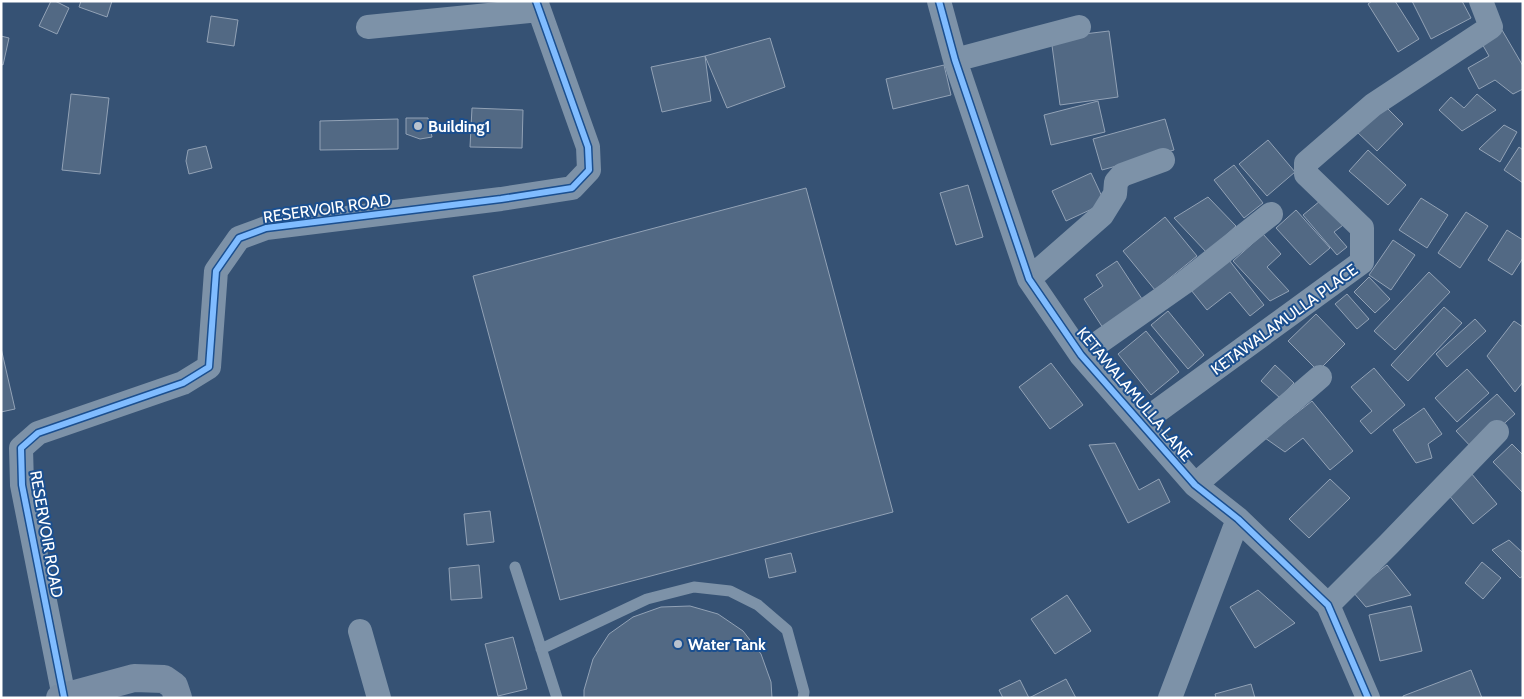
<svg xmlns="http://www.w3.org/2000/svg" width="1524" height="699" viewBox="0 0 1524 699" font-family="Cabin,sans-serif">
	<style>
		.building { fill: #526984; stroke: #92a2b6 }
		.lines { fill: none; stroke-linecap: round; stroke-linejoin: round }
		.lane { stroke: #7d92a8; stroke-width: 11 }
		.street { stroke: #7d92a8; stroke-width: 24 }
		.secondary { stroke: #798da4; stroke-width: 28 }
		.cycleway-casing { stroke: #1b4f8f; stroke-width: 9 }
		.cycleway { stroke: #80bcff; stroke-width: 6 }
		.poi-dot { fill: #b9c2ce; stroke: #1b4f8f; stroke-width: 2 }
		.labels { text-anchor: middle; stroke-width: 4; stroke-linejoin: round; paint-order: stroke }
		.poi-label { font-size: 16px; font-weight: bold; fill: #fff; stroke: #1b4f8f; text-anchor: start }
		.street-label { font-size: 16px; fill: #fff; stroke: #1b4f8f }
	</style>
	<rect width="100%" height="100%" fill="#365274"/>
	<!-- building -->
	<path class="building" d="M 51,1 L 55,1 L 69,8 L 57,34 L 39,26 Z
		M 81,1 L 112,1 L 107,17 L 79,7 Z
		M 1372,1 L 1395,1 L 1419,39 L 1398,52 L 1368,4 Z
		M 1412,1 L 1462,1 L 1471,18 L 1431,39 Z
		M 211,16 L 238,20 L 234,46 L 207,42 Z
		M 1502,30 L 1523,66 L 1523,89 L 1513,94 L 1495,80 L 1479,89 L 1468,68 L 1489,56 L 1481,42 Z
		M 1109,31 L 1118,97 L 1060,105 L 1051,38 Z
		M 1,36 L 9,38 L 3,65 L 1,64 Z
		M 770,38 L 785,87 L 727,108 L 705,56 Z
		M 705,56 L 711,101 L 662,112 L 651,67 Z
		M 944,65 L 951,95 L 893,109 L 886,79 Z
		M 71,94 L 109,98 L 100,174 L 62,170 Z
		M 1477,94 L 1496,110 L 1462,131 L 1439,110 L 1451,97 L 1464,108 Z
		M 1098,101 L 1105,132 L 1051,145 L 1044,115 Z
		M 1383,104 L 1403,124 L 1377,151 L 1356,131 Z
		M 472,108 L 523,110 L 522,148 L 470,147 Z
		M 406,118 L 428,118 L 432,137 L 420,139 L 406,134 Z
		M 398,119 L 398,149 L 320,150 L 320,121 Z
		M 1165,119 L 1174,150 L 1102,170 L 1093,139 Z
		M 1504,125 L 1517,132 L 1500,162 L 1479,149 Z
		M 1268,140 L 1295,172 L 1267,196 L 1239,164 Z
		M 206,146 L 212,168 L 189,174 L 186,161 L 188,150 Z
		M 1519,147 L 1523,150 L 1523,183 L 1504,170 Z
		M 1368,150 L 1406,185 L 1388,205 L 1349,171 Z
		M 1234,165 L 1263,203 L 1244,218 L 1214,180 Z
		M 1091,173 L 1105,203 L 1066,221 L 1052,191 Z
		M 968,185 L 983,237 L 956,245 L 940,193 Z
		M 806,188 L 893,512 L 560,600 L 473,276 Z
		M 1326,196 L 1347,222 L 1334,232 L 1347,247 L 1337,255 L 1303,215 Z
		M 1208,197 L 1236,226 L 1207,253 L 1174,218 Z
		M 1421,198 L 1448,215 L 1427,248 L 1399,230 Z
		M 1296,210 L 1330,248 L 1310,265 L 1276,228 Z
		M 1466,212 L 1488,226 L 1460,268 L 1438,253 Z
		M 1165,217 L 1197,256 L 1155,290 L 1123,251 Z
		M 1507,230 L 1523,240 L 1523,258 L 1512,275 L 1488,260 Z
		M 1263,234 L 1281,254 L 1267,267 L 1289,291 L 1270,301 L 1233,261 Z
		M 1393,240 L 1415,255 L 1391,290 L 1369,275 Z
		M 1229,260 L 1264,305 L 1250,316 L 1230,292 L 1207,310 L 1191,290 Z
		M 1117,261 L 1144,302 L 1103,328 L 1084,299 L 1103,286 L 1096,275 Z
		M 1429,272 L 1450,292 L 1395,350 L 1374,331 Z
		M 1369,277 L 1390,299 L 1375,313 L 1354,292 Z
		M 1347,294 L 1369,319 L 1357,329 L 1335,304 Z
		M 1444,307 L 1462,323 L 1408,381 L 1391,365 Z
		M 1168,311 L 1204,355 L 1188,369 L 1151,325 Z
		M 1316,314 L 1345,344 L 1318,371 L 1288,341 Z
		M 1475,319 L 1486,331 L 1447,367 L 1436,354 Z
		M 1514,321 L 1523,327 L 1523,382 L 1515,392 L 1487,356 Z
		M 1146,331 L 1179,372 L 1151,395 L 1118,354 Z
		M 1,348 L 15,409 L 1,412 Z
		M 1051,363 L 1083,405 L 1050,429 L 1019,387 Z
		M 1275,365 L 1294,383 L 1280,398 L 1261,381 Z
		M 1374,368 L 1405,405 L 1371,434 L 1360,421 L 1372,411 L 1351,387 Z
		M 1467,369 L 1489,393 L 1457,422 L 1435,398 Z
		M 1497,394 L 1515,414 L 1474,450 L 1456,431 Z
		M 1312,401 L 1353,451 L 1330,470 L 1303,438 L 1285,452 L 1265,438 Z
		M 1424,408 L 1442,434 L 1428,444 L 1432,458 L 1416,463 L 1393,430 Z
		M 1115,443 L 1139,490 L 1159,479 L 1170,502 L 1128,523 L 1089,445 Z
		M 1512,444 L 1523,455 L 1523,493 L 1493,462 Z
		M 1471,473 L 1497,504 L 1473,524 L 1447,493 Z
		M 1330,479 L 1350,498 L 1309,538 L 1289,519 Z
		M 490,511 L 494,542 L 467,545 L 464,514 Z
		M 1509,540 L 1523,553 L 1523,576 L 1520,578 L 1492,550 Z
		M 791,553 L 796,572 L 769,578 L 765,559 Z
		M 1482,562 L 1501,578 L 1483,599 L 1465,583 Z
		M 479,565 L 482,598 L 451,600 L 449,568 Z
		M 1387,565 L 1411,595 L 1366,607 L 1353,592 Z
		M 1258,590 L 1295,623 L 1255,648 L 1230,607 Z
		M 1067,595 L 1091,631 L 1055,654 L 1031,619 Z
		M 690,606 L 718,614 L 743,631 L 761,654 L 771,682 L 772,698 L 584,698 L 584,690 L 593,659 L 609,634 L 633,617 L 661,607 Z
		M 1411,606 L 1422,651 L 1380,661 L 1369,615 Z
		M 513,637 L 527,689 L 498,696 L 485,644 Z
		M 1471,670 L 1482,698 L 1403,698 L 1403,696 Z
		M 1066,679 L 1076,698 L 1003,698 L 999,690 L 1020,680 L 1029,698 Z
		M 1251,684 L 1255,698 L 1216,698 L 1215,694 Z"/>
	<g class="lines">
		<!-- lane -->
		<path class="lane" d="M 515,567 L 557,698
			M 541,649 L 647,599 L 694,587 L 730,591 L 758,605 L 787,630 L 804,692 L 803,698"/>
		<!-- street -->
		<path class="street" d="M 939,1 L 955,60 L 1029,279 L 1081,355 L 1195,485 L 1238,519 L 1328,605 L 1368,698
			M 368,27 L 539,10
			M 955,60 L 1079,27
			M 1029,279 L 1102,215 L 1115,194 L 1116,182 L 1122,175 L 1163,160
			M 1081,355 L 1185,282 L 1271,214
			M 1141,423 L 1362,262 L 1362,228 L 1306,174 L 1306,163 L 1373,105 L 1491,27 L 1481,1
			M 1195,485 L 1320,377
			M 1328,605 L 1389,544 L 1497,432
			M 360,631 L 379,698
			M 64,697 L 22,485 L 21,448 L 38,433 L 183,383 L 209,367 L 216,271 L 239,238 L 266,228 L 501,199 L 572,188 L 589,170 L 588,147 L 536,1
			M 1170,698 L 1238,519"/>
		<!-- secondary -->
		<path class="secondary" d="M 60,698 L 134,678 L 164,679 L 174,686 L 178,698"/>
		<!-- cycleway casing -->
		<g class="cycleway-casing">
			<path id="cycleway" d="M 939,1 L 955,60 L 1029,279 L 1081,355 L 1195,485 L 1238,519 L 1328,605 L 1368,698
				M 64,697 L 22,485 L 21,448 L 38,433 L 183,383 L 209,367 L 216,271 L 239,238 L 266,228 L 501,199 L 572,188 L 589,170 L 588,147 L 536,1"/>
		</g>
		<!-- cycleway -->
		<use href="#cycleway" class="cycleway"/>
	</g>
	<!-- markers -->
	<g class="poi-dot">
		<circle cx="418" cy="126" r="5"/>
		<circle cx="678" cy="644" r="5"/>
	</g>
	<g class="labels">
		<!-- poi labels -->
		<g class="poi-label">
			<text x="428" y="132">Building1</text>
			<text x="688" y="650">Water Tank</text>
		</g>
		<!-- street labels -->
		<g class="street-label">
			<text transform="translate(327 208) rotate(-8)" y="6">RESERVOIR ROAD</text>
			<text transform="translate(1284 319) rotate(-36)" y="6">KETAWALAMULLA PLACE</text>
			<text transform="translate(1135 394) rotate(50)" y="6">KETAWALAMULLA LANE</text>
			<text transform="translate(47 534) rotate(80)" y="6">RESERVOIR ROAD</text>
		</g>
	</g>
	<!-- border -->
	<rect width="1524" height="699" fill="none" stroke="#ffffff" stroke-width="5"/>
</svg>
